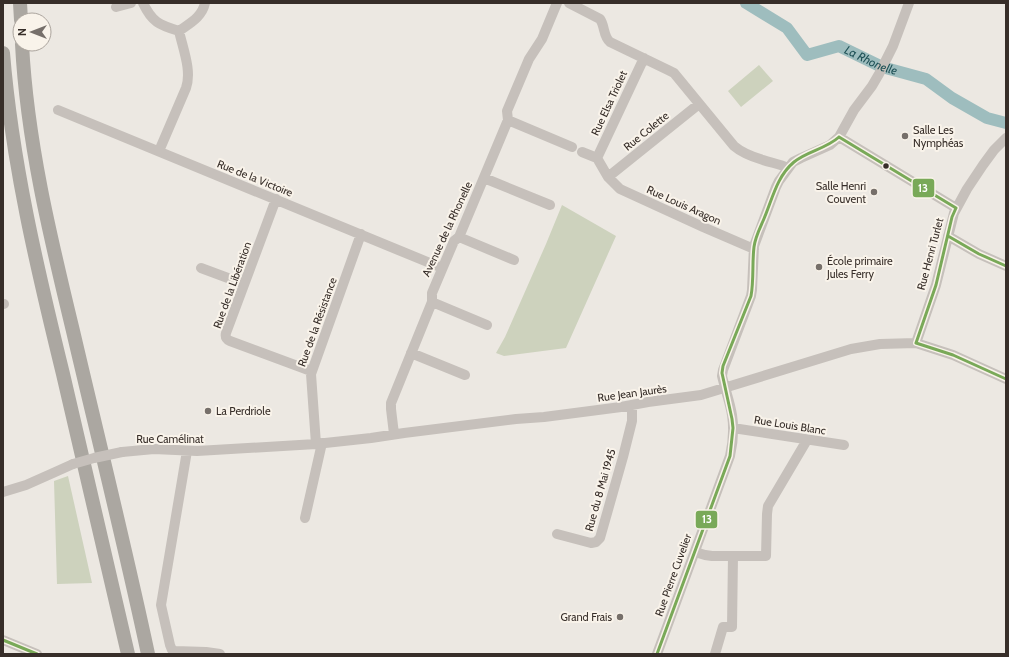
<svg xmlns="http://www.w3.org/2000/svg" width="1009" height="657" viewBox="0 0 1009 657" font-family="Cabin,sans-serif">
	<style>
		.green { fill: #cdd2bd }
		.lines { fill: none; stroke-linecap: round; stroke-linejoin: round }
		.river { stroke: #9ebdbe; stroke-width: 12 }
		.minor { stroke: #c6c0bb; stroke-width: 10 }
		.highway { stroke: #aba7a1; stroke-width: 14 }
		.minor-bridge { stroke: #c6c0bb; stroke-width: 10 }
		.bus-1-casing { stroke: #f9f3ea; stroke-width: 6 }
		.bus-1 { stroke: #79a958; stroke-width: 3 }
		.poi-dot { fill: #766f6a; stroke: #f9f3ea; stroke-width: 1.5 }
		.bus-dot { fill: #372e29; stroke: #f9f3ea; stroke-width: 1.5 }
		.labels { text-anchor: middle; stroke-width: 4; stroke-linejoin: round; paint-order: stroke }
		.street-label { font-size: 11px; fill: #372e29; stroke: #f9f3ea }
		.poi-label { font-size: 11px; fill: #372e29; stroke: #f9f3ea; text-anchor: start }
		.water-label { font-size: 12px; font-style: italic; fill: #205257; stroke: #f9f3ea }
		.line-badge { stroke: #f9f3ea; stroke-width: 1.5 }
		.badge-label { font-size: 11px; text-anchor: middle; font-weight: bold; fill: #fff }
	</style>
	<rect width="100%" height="100%" fill="#ece8e2"/>
	<!-- green -->
	<path class="green" d="M 759,65 L 773,81 L 741,107 L 728,91 Z
		M 562,205 L 616,236 L 566,348 L 504,356 L 496,353 L 505,337 L 546,244 Z
		M 68,476 L 92,583 L 57,584 L 54,481 Z"/>
	<g class="lines">
		<!-- river -->
		<path class="river" id="s1" d="M 746,3 L 787,28 L 807,55 L 839,46 L 882,67 L 926,79 L 952,98 L 987,118 L 1006,123"/>
		<!-- minor -->
		<path class="minor" d="M 143,3 C 152,22 159,25 179,31 C 190,23 202,17 205,3
			M 569,3 L 600,19 C 605,26 603,36 610,42 L 668,70 L 674,73 L 734,146 C 742,153 753,157 763,160 C 772,163 780,164 788,168
			M 116,7 L 131,3
			M 58,110 L 442,268
			M 508,120 L 572,147
			M 839,137 L 956,208
			M 159,151 L 186,88 C 192,71 183,49 179,31
			M 582,152 L 597,158 L 608,177 L 620,189 L 703,227 L 754,249
			M 597,158 L 644,58
			M 608,177 L 699,104
			M 484,178 L 550,205
			M 276,199 L 226,333 C 225,337 226,339 230,341 L 311,371
			M 948,236 L 979,254 L 1006,266
			M 459,237 L 514,260
			M 201,268 L 244,284
			M 432,302 L 487,325
			M 3,304 L 4,304
			M 916,343 L 936,285 L 954,213 L 967,189 L 983,165 L 994,150 L 1006,138
			M 411,353 L 465,375
			M 733,428 L 844,445
			M 394,434 L 391,409 L 391,403 L 432,302 L 432,293 L 454,241 L 459,237 L 508,120 L 507,111 L 529,59 L 542,39 L 557,3
			M 316,444 L 311,374 L 361,234
			M 187,451 L 161,605 L 170,645 L 172,650 L 175,651 L 206,652 L 220,654
			M 122,452 L 154,449 L 197,451 L 316,444 L 371,438 L 404,433 L 516,419 L 544,417 L 621,407 L 648,402 L 701,395 L 851,349 L 880,344 L 916,343 L 953,355 L 1006,379
			M 3,492 L 26,485 L 53,473 L 73,464
			M 305,518 L 322,443
			M 557,534 L 591,543 L 596,542 L 600,538 L 623,457 L 632,421 L 632,405
			M 695,552 L 705,555 L 712,556 L 766,556 L 767,514 L 768,506 L 807,440
			M 3,640 L 37,654
			M 657,654 L 730,456 C 733,443 734,428 732,415 C 730,402 725,389 722,376 L 723,370 L 751,296 L 752,290 L 754,246 L 776,187 L 779,181 L 793,162 L 801,158 L 830,145 L 839,137 L 854,110 L 872,86 L 879,74 L 893,46 L 909,3
			M 715,654 L 723,627 L 732,627 L 733,556"/>
		<!-- highway -->
		<path class="highway" d="M 20,3 L 21,20
			M 22,44 C 27,141 50,236 73,331 C 98,438 125,546 148,654
			M 3,53 C 12,162 37,268 63,374 C 85,468 107,561 128,654"/>
		<!-- minor-bridge -->
		<path class="minor-bridge" d="M 73,464 L 94,458 L 122,452"/>
		<!-- bus-1 casing -->
		<g class="bus-1-casing">
			<path id="bus-1" d="M 839,137 L 956,208
				M 948,236 L 979,254 L 1006,266
				M 916,343 L 936,285 L 952,217 L 956,208
				M 916,343 L 953,355 L 1006,379
				M 3,640 L 37,654
				M 657,654 L 730,456 L 733,428 L 732,419 L 722,373 L 723,366 L 751,296 C 754,280 752,263 754,247 C 755,238 759,230 763,221 C 772,201 776,177 794,162 C 807,151 826,149 839,137"/>
		</g>
		<!-- bus-1 -->
		<use href="#bus-1" class="bus-1"/>
	</g>
	<!-- markers -->
	<g class="poi-dot">
		<circle cx="905" cy="136" r="4"/>
		<circle cx="874" cy="192" r="4"/>
		<circle cx="819" cy="267" r="4"/>
		<circle cx="208" cy="411" r="4"/>
		<circle cx="620" cy="617" r="4"/>
	</g>
	<circle class="bus-dot" cx="886" cy="166" r="3.5"/>
	<g class="labels">
		<!-- street labels -->
		<g class="street-label">
			<text transform="translate(609 103) rotate(-65)" y="4">Rue Elsa Triolet</text>
			<text transform="translate(646 131) rotate(-39)" y="4">Rue Colette</text>
			<text transform="translate(255 178) rotate(22)" y="4">Rue de la Victoire</text>
			<text transform="translate(684 205) rotate(24)" y="4">Rue Louis Aragon</text>
			<text transform="translate(447 229) rotate(-65)" y="4">Avenue de la Rhonelle</text>
			<text transform="translate(930 254) rotate(-75)" y="4">Rue Henri Turlet</text>
			<text transform="translate(232 285) rotate(-70)" y="4">Rue de la Libération</text>
			<text transform="translate(317 322) rotate(-70)" y="4">Rue de la Résistance</text>
			<text transform="translate(632 393) rotate(-8)" y="4">Rue Jean Jaurès</text>
			<text transform="translate(790 425) rotate(9)" y="4">Rue Louis Blanc</text>
			<text x="170" y="443">Rue Camélinat</text>
			<text transform="translate(600 490) rotate(-74)" y="4">Rue du 8 Mai 1945</text>
			<text transform="translate(673 575) rotate(-70)" y="4">Rue Pierre Cuvelier</text>
		</g>
		<!-- poi labels -->
		<g class="poi-label">
			<text x="913" y="134">Salle Les<tspan x="913" dy="13">Nymphéas</tspan></text>
			<text x="866" y="190" text-anchor="end">Salle Henri<tspan x="866" dy="13">Couvent</tspan></text>
			<text x="827" y="265">École primaire<tspan x="827" dy="13">Jules Ferry</tspan></text>
			<text x="216" y="415">La Perdriole</text>
			<text x="612" y="621" text-anchor="end">Grand Frais</text>
		</g>
		<!-- water labels -->
		<g class="water-label">
			<text dy="4" stroke="none"><textPath href="#s1" startOffset="150">La Rhonelle</textPath></text>
		</g>
	</g>
	<g class="line-badge">
		<rect x="912" y="178" width="23" height="20" rx="4" fill="#79a958"/>
		<rect x="695" y="510" width="23" height="19" rx="4" fill="#79a958"/>
	</g>
	<g class="badge-label">
		<text x="923" y="192">13</text>
		<text x="707" y="523">13</text>
	</g>
	<!-- border -->
	<rect width="1009" height="657" fill="none" stroke="#372e29" stroke-width="8"/>
	<!-- north arrow -->
	<g transform="translate(32 32) rotate(270)"><circle r="19" fill="#f9f3ea" stroke="#aba49d"/>
	<path d="M0-3L7 15L0 10L-7 15Z" fill="#766f6a"/>
	<text y="-6" font-size="11" font-weight="bold" text-anchor="middle" fill="#372e29">N</text>
	</g>
</svg>
